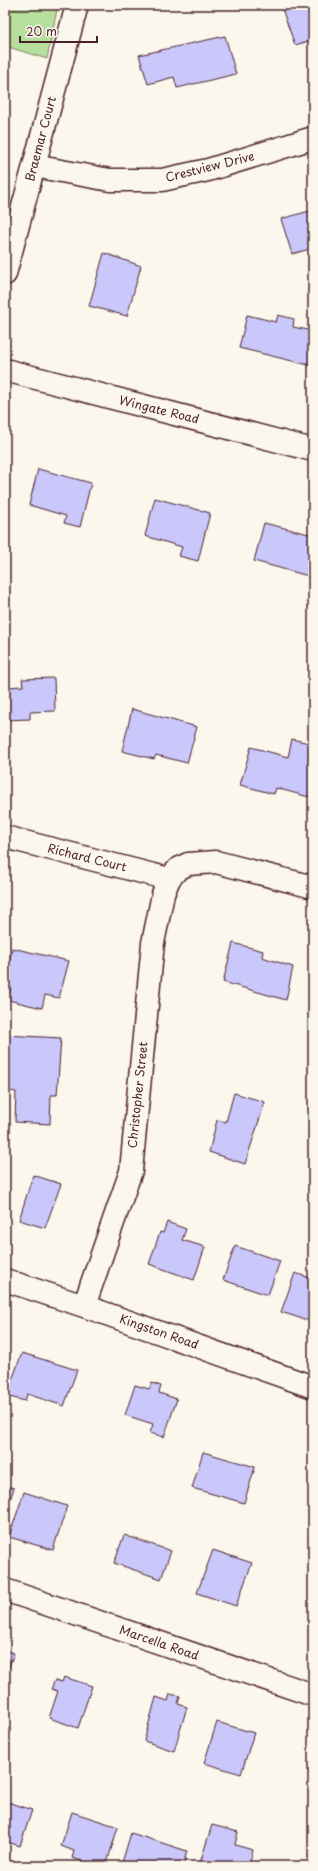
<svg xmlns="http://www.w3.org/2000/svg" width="318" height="1871" viewBox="0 0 318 1871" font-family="'Playpen Sans',sans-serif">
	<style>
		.green { fill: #b6df9c; stroke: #807f64 }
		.building { fill: #cac7fa; stroke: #4a1f2b }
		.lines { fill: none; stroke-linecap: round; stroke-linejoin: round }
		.minor-casing { stroke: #4a1f2b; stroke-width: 25 }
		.path { stroke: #4a1f2b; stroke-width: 2.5; stroke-dasharray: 1 3; stroke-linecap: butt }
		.minor { stroke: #fbf7ec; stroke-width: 22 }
		.labels { text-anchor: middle; stroke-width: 3; stroke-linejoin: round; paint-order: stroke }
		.street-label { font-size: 12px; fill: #4a1f2b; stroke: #fbf7ec }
	</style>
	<rect width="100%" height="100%" fill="#fbf7ec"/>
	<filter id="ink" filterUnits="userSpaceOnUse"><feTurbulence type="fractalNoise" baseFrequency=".025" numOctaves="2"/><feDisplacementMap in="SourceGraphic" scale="8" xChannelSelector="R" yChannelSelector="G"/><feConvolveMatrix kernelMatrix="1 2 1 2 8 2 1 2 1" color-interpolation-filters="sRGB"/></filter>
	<g filter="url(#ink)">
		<!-- green -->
		<path class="green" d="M 5,5 L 58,5 L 47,59 L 5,46 Z"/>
		<!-- building -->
		<path class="building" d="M 290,5 L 313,5 L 313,40 L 295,45 L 282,9 Z
			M 225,36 L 236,74 L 177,88 L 174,77 L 148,84 L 139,55 Z
			M 313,210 L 313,248 L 292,254 L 281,219 Z
			M 104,253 L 141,266 L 127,316 L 89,306 Z
			M 247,315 L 276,322 L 278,315 L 294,319 L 293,327 L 313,331 L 313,366 L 239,348 Z
			M 38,469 L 91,483 L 80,527 L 64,523 L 66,516 L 29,505 Z
			M 155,498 L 210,513 L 198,561 L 179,556 L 182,547 L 145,536 Z
			M 264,523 L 313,535 L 312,577 L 254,561 Z
			M 54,678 L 55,711 L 30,712 L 30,719 L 5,720 L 5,687 L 23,686 L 22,679 Z
			M 132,709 L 197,727 L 187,763 L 156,755 L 154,759 L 122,751 Z
			M 292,739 L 313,744 L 313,781 L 309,797 L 276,788 L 274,794 L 240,785 L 251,747 L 288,757 Z
			M 233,943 L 263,951 L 262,957 L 293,967 L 286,1000 L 223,982 Z
			M 12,948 L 69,961 L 59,998 L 45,995 L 42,1008 L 8,1000 L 11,987 L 5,984 Z
			M 5,1035 L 61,1038 L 57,1095 L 51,1095 L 50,1124 L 15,1122 L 16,1092 L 5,1090 Z
			M 234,1093 L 265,1102 L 245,1164 L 209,1152 L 217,1120 L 226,1122 Z
			M 33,1175 L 61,1184 L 45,1228 L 19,1220 Z
			M 167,1222 L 186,1229 L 182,1240 L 205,1247 L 194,1280 L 149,1264 L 160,1232 L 163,1233 Z
			M 235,1246 L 280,1261 L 268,1295 L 223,1280 Z
			M 295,1273 L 313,1279 L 312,1322 L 281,1312 Z
			M 22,1353 L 77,1370 L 64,1406 L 27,1394 L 25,1401 L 6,1396 Z
			M 152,1383 L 161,1386 L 159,1393 L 177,1399 L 164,1437 L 150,1433 L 153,1424 L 125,1415 L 135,1385 L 149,1389 Z
			M 203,1452 L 255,1467 L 244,1503 L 192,1488 Z
			M 5,1486 L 14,1488 L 5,1514 Z
			M 24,1492 L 67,1506 L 53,1550 L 9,1537 Z
			M 124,1535 L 171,1551 L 161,1579 L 114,1563 Z
			M 213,1550 L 252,1563 L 236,1606 L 197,1593 Z
			M 5,1650 L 14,1653 L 5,1678 Z
			M 64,1677 L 92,1686 L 78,1728 L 49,1718 L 58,1691 L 51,1689 L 55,1680 L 62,1682 Z
			M 170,1694 L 180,1696 L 178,1704 L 187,1707 L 174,1751 L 144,1741 L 156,1697 L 168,1701 Z
			M 217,1722 L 254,1733 L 241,1774 L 204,1763 Z
			M 5,1801 L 32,1810 L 20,1846 L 5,1841 Z
			M 72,1812 L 118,1827 L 106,1866 L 98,1866 L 72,1858 L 74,1851 L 61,1846 Z
			M 212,1825 L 238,1832 L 235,1845 L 253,1850 L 249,1866 L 199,1866 Z
			M 131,1833 L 187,1851 L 183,1866 L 121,1866 Z"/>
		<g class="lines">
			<!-- minor casing -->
			<g class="minor-casing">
				<path id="minor" d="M 34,166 L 110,180 L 162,180 L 208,170 L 313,138
					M 5,274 L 77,5
					M 5,370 L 313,450
					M 5,837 L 169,879
					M 5,1280 L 84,1306 L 313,1387
					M 84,1306 L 131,1171 L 153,943 L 163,894 L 169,879 L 178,869 L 188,864 L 216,862 L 313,887
					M 5,1590 L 313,1695"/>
			</g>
			<!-- path -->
			<path class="path" d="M 5,901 L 6,901"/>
			<!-- minor -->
			<use href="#minor" class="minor"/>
		</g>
	</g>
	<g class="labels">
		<!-- street labels -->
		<g class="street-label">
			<text transform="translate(41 139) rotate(-75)" y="4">Braemar Court</text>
			<text transform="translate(210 167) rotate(-14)" y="4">Crestview Drive</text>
			<text transform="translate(159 410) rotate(14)" y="4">Wingate Road</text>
			<text transform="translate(87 858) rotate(14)" y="4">Richard Court</text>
			<text transform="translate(138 1095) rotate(-84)" y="4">Christopher Street</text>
			<text transform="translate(159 1332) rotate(19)" y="4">Kingston Road</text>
			<text transform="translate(159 1643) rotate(19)" y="4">Marcella Road</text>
		</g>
	</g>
	<!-- margin -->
	<rect width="318" height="1871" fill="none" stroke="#fbf7ec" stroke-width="20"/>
	<rect x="10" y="10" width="298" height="1851" fill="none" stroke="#4a1f2b" stroke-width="1.5" filter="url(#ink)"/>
	<!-- scale -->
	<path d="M20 36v6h77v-6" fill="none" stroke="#4a1f2b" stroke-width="2"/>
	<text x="26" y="36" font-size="12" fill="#4a1f2b" stroke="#fbf7ec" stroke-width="3" paint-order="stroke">20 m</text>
</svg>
